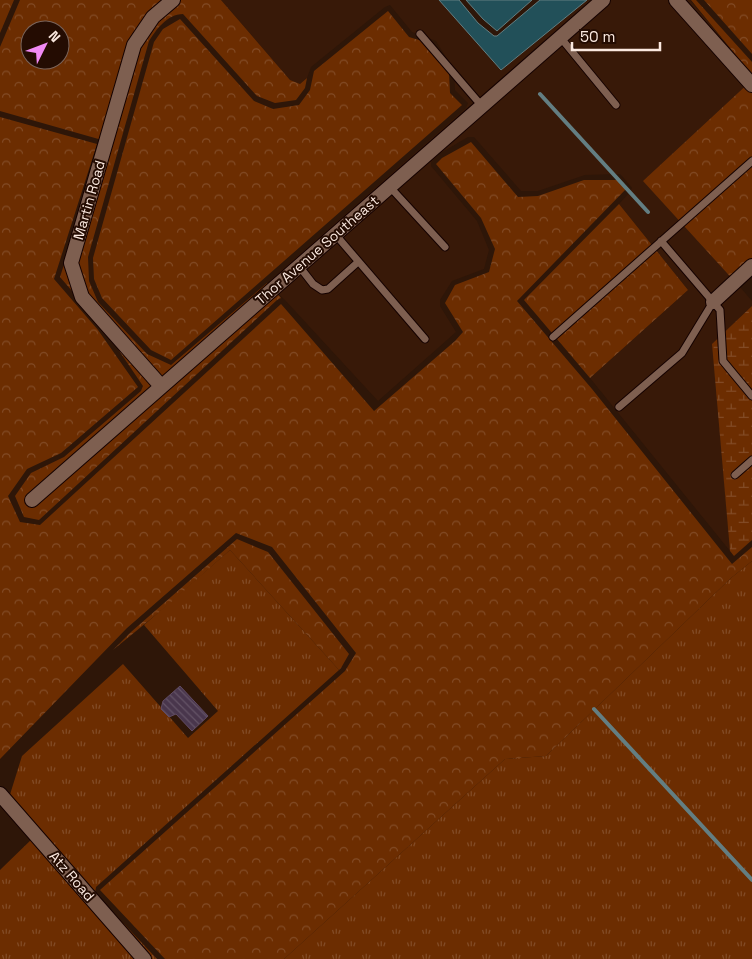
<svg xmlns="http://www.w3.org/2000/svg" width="752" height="959" viewBox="0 0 752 959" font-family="'Space Grotesk',sans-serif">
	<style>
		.built { fill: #381908 }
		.grass { fill: url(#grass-tufts) }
		.forest { fill: url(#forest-crowns); fill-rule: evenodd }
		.wetland { fill: url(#wetland-marsh) }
		.water { fill: #225059; stroke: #637e82 }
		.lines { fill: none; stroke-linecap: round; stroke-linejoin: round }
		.stream { stroke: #637e82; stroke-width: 4 }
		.building { fill: url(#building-back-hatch); stroke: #604b63 }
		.lane-casing { stroke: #150200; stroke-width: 9 }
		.street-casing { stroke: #150200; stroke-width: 16 }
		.lane { stroke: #7e5f50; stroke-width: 7 }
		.street { stroke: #7e5f50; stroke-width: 14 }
		.labels { text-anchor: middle; stroke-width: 4; stroke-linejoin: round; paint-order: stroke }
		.street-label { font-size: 14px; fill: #fbe9e0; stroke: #240c02 }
	</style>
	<defs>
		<pattern id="grass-tufts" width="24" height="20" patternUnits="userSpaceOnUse" patternTransform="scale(1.25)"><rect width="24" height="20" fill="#6c2d01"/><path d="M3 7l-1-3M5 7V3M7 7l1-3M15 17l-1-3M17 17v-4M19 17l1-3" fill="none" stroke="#824b26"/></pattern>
		<pattern id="forest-crowns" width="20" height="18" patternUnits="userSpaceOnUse" patternTransform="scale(1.25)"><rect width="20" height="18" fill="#6c2d01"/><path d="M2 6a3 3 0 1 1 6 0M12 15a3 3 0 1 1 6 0" fill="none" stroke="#824b26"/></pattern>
		<pattern id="wetland-marsh" width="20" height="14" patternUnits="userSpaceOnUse" patternTransform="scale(1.25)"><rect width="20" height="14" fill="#6c2d01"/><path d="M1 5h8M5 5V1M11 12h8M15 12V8" fill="none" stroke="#824b26"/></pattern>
		<pattern id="building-back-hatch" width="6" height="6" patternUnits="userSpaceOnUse" patternTransform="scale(1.25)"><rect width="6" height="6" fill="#49364c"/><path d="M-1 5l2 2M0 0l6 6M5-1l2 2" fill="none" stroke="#645366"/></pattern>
	</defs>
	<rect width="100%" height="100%" fill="#2e1608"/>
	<!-- built -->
	<path class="built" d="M 221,0 L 439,0 L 501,69 L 587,0 L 690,0 L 752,75 L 728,273 L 752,301 L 752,306 L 713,344 L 730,551 L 590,378 L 688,290 L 619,204 L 630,192 L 632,188 L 622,176 L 620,174 L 585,175 L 538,191 L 521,191 L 474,137 L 468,137 L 439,154 L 431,162 L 431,166 L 477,221 L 489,250 L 484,269 L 452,281 L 440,300 L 440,306 L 456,332 L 378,401 L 285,300 L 267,283 L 466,108 L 468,103 L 455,90 L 454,70 L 436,41 L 412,32 L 390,5 L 385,7 L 311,67 L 307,78 L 300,84 L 290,80 Z"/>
	<!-- grass -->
	<path class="grass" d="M 230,550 L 339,670 L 96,887 L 95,893 L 157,959 L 0,959 L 0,870 L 34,837 L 8,801 L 22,756 L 123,664 L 188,738 L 218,711 L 144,625 Z
		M 752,561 L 752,959 L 284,959 L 505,759 L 546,756 L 731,578 Z"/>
	<!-- forest -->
	<path class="forest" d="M 0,0 L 14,0 L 0,33 Z
		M 20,0 L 221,0 L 290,80 L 300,84 L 307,78 L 305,88 L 296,100 L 275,103 L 257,96 L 183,14 C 167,14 156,30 149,41 L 88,257 L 89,281 L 98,302 L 147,354 L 171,365 L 267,283 L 281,298 L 277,300 L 39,520 L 24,517 L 15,496 L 31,473 L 64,457 L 141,391 L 143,386 L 103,327 L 60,277 L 103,145 L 102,140 L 0,111 L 0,47 ZM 30,30 L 60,30 L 60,60 L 30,60 Z
		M 691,0 L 696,0 L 752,62 L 752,75 Z
		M 704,0 L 752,0 L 752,54 Z
		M 388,11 L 409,37 L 432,44 L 449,72 L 450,93 L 462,105 L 171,360 L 151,350 L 102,298 L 94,279 L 93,258 L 154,42 L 163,29 L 180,19 L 254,101 L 273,109 L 299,105 L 310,90 L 314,71 Z
		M 752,80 L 752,271 L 737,284 L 643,181 Z
		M 0,117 L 97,144 L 54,279 L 98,330 L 138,387 L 61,453 L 27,469 L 8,496 L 20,522 L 40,525 L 281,304 L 374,411 L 455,341 L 463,332 L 445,303 L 455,285 L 489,272 L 495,249 L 481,218 L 436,164 L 442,158 L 471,142 L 518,197 L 538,196 L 584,180 L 618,180 L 626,189 L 517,301 L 592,389 L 732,564 L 752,547 L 752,561 L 731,578 L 546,756 L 505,759 L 284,959 L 165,959 L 100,890 L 345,671 L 356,653 L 272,547 L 236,533 L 127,628 L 0,759 Z
		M 619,204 L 688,290 L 590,378 L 524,300 Z
		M 237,539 L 268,552 L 349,654 L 341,668 L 339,670 L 230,550 L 169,604 L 113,650 L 131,632 Z"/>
	<!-- wetland -->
	<path class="wetland" d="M 752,306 L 752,540 L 734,556 L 730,551 L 712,344 Z"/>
	<!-- water -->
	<path class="water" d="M 439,0 L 459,0 L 478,23 L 494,36 L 497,36 L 540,0 L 587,0 L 501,70 Z
		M 466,0 L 532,0 L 497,31 L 483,19 Z"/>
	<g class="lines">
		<!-- stream -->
		<path class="stream" d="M 540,94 L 648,212
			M 594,709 L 752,880"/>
	</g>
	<!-- building -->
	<path class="building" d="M 180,686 L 208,716 L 192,731 L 176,714 L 169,717 L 161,709 L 163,701 Z"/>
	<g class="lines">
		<!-- lane casing -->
		<g class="lane-casing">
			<path id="lane" d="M 420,34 L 481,105
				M 560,37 L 616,105
				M 389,186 L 445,247
				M 335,234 L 425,339
				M 661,241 L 720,310 L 723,361 L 752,396
				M 299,266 L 313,284 L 322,290 L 328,289 L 358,262
				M 553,337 L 752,161
				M 619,407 L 682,353 L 713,302
				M 735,475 L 752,460"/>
		</g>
		<!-- street casing -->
		<g class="street-casing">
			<path id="street" d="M 676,0 L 752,85
				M 713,302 L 752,266
				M 161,386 L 82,297 L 71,263 L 134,45 L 153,17 L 173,0
				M 32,500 L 603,0
				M 0,794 L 144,959"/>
		</g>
		<!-- lane -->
		<use href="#lane" class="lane"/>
		<!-- street -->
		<use href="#street" class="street"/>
	</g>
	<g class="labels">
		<!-- street labels -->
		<g class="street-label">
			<text transform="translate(89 200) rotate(-74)" y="5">Martin Road</text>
			<text transform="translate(317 250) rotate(-41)" y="5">Thor Avenue Southeast</text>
			<text transform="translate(72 876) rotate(49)" y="5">Atz Road</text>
		</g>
	</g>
	<!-- north arrow -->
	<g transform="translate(45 45) rotate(48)"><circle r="24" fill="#240c02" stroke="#7a645b"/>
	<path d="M0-4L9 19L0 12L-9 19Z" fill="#f18af4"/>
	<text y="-8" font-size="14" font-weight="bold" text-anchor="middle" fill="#fbe9e0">N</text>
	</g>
	<!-- scale -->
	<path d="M572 42v8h88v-8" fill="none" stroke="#fbe9e0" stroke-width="2.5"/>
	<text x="580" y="42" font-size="15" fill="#fbe9e0" stroke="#240c02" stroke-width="4" paint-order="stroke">50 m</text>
</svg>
